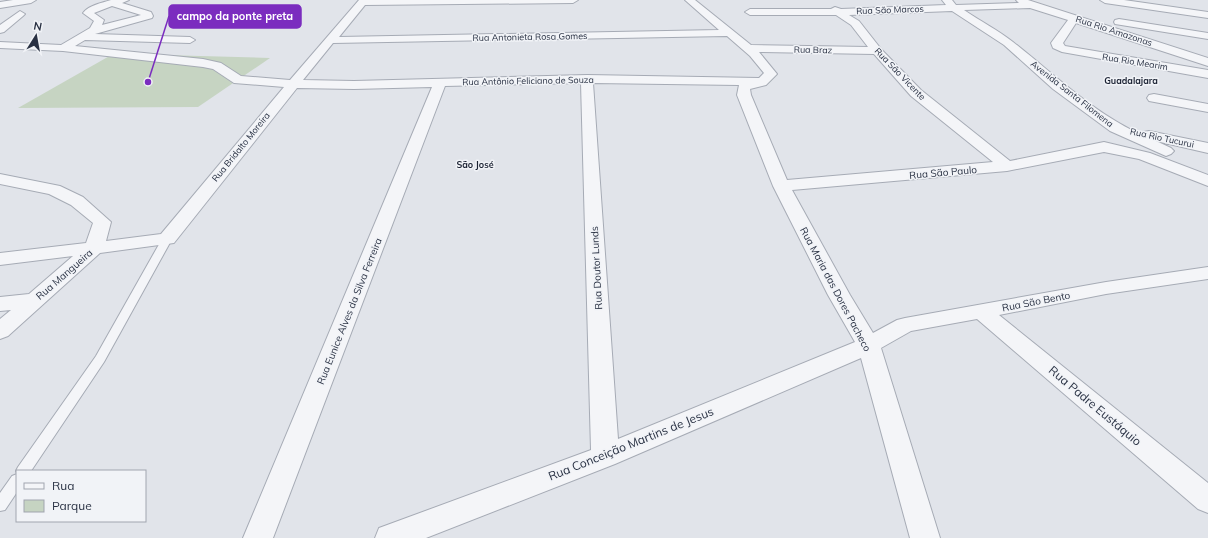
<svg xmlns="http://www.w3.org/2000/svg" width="1208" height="538" viewBox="0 0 1208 538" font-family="Mulish,sans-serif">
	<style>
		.green { fill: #c6d4c2 }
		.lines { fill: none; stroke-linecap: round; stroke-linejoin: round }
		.service-casing { stroke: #a6abb5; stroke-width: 2 }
		.minor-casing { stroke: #a6abb5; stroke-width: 2 }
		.service { fill: #f4f5f8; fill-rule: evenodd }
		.minor { fill: #f4f5f8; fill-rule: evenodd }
		.labels { text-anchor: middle; stroke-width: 3; stroke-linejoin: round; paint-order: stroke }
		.far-street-label { font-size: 9px; fill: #293143; stroke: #f1f3f7 }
		.far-neighbourhood-label { font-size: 9px; font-weight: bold; fill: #1b2233; stroke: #f1f3f7 }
		.street-label { font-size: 10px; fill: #293143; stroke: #f1f3f7 }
		.near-street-label { font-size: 12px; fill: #293143; stroke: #f1f3f7 }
		.leader { fill: none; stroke: #7b2cbf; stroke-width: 1.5 }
		.callout-dot { fill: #7b2cbf; stroke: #f1f3f7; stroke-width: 1.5 }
		.callout { fill: #7b2cbf; stroke: #7b2cbf; stroke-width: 1.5 }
		.callout-label { font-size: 11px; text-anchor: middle; font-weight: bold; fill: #fff }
	</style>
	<rect width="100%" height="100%" fill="#e1e4ea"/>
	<!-- green -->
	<path class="green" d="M 113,54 L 126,54 L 270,58 L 198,107 L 18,108 Z"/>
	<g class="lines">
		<!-- service casing -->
		<g class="service-casing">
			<path id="service" d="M 167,236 L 172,239 L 104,362 L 31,471 L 17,471 L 17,473 L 16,471 L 18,467 L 96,356 L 162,239 Z
				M 17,474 L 17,492 L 5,510 L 0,511 L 0,493 L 12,476 Z"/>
		</g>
		<!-- minor casing -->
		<g class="minor-casing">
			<path id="minor" d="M 13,0 L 36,0 L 31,3 L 0,8 L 0,2 Z
				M 111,0 L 129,0 L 122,3 L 151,12 L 153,16 L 152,18 L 95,34 L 190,37 L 195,40 L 190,43 L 85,40 L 75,46 L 203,59 L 221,63 L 241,76 L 290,80 L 359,0 L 578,0 L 573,3 L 365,5 L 339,37 L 719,30 L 685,0 L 695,0 L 751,45 L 868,47 L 851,25 L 836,15 L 750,15 L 745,12 L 750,9 L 831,9 L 835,7 L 841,9 L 946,5 L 942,0 L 952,0 L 956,5 L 1019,3 L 1016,0 L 1028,0 L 1208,58 L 1208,66 L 1076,23 L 1063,43 L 1065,46 L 1208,70 L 1208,78 L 1062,52 L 1053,48 L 1051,43 L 1068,20 L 1030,8 L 964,10 C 980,21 998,30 1013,42 C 1055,75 1093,113 1142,135 L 1144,132 L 1149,131 L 1208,143 L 1208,153 L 1156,141 L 1171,148 L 1174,151 L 1171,154 L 1166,156 L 1110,131 L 1053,89 L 1004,45 L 952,11 L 849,15 L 859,21 L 881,49 L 921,90 L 1010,161 L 1104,142 L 1150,153 L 1208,175 L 1208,186 L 1139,159 L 1104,152 L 1007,171 L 792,190 L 850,295 L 873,333 L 897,320 L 905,318 L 1106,282 L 1208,267 L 1208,279 L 1106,294 L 999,315 L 1208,483 L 1208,513 L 1198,509 L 977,319 L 911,331 L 881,348 L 940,538 L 910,538 L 861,358 L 615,464 L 426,538 L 375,538 L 379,528 L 591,450 L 581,83 L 445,86 L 273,538 L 243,538 L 432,87 L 354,89 L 297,88 L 174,243 L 100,253 L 8,336 L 0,339 L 0,319 L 11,310 L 0,311 L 0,297 L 29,294 L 73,256 L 0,265 L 0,253 L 86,243 L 93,223 L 71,205 L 49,194 L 0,184 L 0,174 L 60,186 L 83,197 L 111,222 L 106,241 L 161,234 L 284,87 L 234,83 L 213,69 L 203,67 L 63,51 L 0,48 L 0,42 L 61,45 L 90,28 L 94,21 L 83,13 C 89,5 102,3 111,0 ZM 112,6 L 141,15 L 102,25 L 104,20 L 94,13 ZM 727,36 L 750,56 L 764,73 L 759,78 L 587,75 L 354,81 L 303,80 L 333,43 ZM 759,52 L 874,54 L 911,96 L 993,162 L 787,180 L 751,95 L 750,89 L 766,85 L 777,74 ZM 593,83 L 739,85 L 737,95 L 773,186 L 828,295 L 855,342 L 618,439 Z
				M 1100,0 L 1124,0 L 1208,12 L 1208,18 L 1105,3 Z
				M 20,11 L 25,14 L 23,16 L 4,32 L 0,33 L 0,25 Z
				M 1119,19 L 1208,33 L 1208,39 L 1115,24 L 1114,22 L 1115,20 Z
				M 1154,94 L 1208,104 L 1208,112 L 1149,101 L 1147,98 L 1149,95 Z"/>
		</g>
		<!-- service -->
		<use href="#service" class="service"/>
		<!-- minor -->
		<use href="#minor" class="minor"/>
	</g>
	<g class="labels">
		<!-- far-street labels -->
		<g class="far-street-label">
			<text transform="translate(890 10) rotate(-2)" y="3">Rua São Marcos</text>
			<text transform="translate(1114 31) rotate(18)" y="3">Rua Rio Amazonas</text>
			<text transform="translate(530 37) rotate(-1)" y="3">Rua Antonieta Rosa Gomes</text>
			<text transform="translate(813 50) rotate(1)" y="3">Rua Braz</text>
			<text transform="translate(1135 62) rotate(9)" y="3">Rua Rio Mearim</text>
			<text transform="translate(900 74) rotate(46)" y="3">Rua São Vicente</text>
			<text transform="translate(528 81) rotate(-1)" y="3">Rua Antônio Feliciano de Souza</text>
			<text transform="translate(1072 94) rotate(38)" y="3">Avenida Santa Filomena</text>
			<text transform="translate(1162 138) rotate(12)" y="3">Rua Rio Tucurui</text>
			<text transform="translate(241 147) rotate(-51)" y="3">Rua Bridalto Moreira</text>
		</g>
		<!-- far-neighbourhood labels -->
		<g class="far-neighbourhood-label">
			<text x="1131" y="84">Guadalajara</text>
			<text x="475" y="168">São José</text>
		</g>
		<!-- street labels -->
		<g class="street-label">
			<text transform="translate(943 172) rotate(-5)" y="4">Rua São Paulo</text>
			<text transform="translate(596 268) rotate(-93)" y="4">Rua Doutor Lunds</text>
			<text transform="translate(64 274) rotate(-41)" y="4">Rua Mangueira</text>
			<text transform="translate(836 289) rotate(62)" y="4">Rua Maria das Dores Pacheco</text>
			<text transform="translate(1036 301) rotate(-11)" y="4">Rua São Bento</text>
			<text transform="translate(349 311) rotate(-68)" y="4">Rua Eunice Alves da Silva Ferreira</text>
		</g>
		<!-- near-street labels -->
		<g class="near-street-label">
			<text transform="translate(1095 406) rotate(40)" y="4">Rua Padre Eustáquio</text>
			<text transform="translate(631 444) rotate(-22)" y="4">Rua Conceição Martins de Jesus</text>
		</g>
	</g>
	<!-- callouts -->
	<path class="leader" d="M148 82L169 16"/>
	<circle class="callout-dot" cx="148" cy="82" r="4"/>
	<rect class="callout" x="169" y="5" width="132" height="23" rx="4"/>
	<g class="callout-label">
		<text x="235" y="20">campo da ponte preta</text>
	</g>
	<!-- legend -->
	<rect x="16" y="470" width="130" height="52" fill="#f1f3f7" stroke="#a1a5af"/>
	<rect x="24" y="483" width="20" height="6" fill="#f4f5f8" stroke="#a1a5af"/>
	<text x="52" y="490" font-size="12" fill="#293143">Rua</text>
	<rect x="24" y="500" width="20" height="12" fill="#c6d4c2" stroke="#a1a5af"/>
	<text x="52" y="510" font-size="12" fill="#293143">Parque</text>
	<!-- north arrow -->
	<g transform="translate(36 36) rotate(11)" stroke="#f1f3f7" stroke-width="3" paint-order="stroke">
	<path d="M0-3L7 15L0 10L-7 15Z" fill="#293143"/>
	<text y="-6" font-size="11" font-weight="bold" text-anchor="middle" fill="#293143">N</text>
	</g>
</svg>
